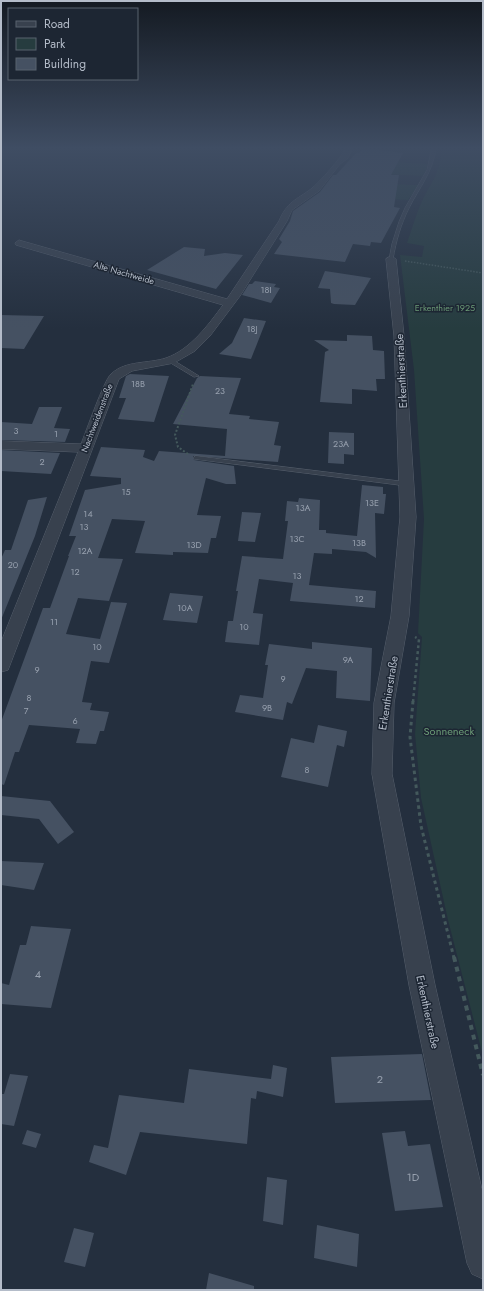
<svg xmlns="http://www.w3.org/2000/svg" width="484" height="1291" viewBox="0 0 484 1291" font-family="Jost,sans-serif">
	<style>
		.green { fill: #263c3f }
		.building { fill: #455162 }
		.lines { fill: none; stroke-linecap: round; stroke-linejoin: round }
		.lane-casing { stroke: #565f6c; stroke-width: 1 }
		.street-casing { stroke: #565f6c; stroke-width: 1 }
		.path-far4 { stroke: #44595c; stroke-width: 1.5; stroke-dasharray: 1.5 1.5; stroke-linecap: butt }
		.path-far3 { stroke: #44595c; stroke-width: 2; stroke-dasharray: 2 2; stroke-linecap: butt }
		.path-far2 { stroke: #44595c; stroke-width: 2.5; stroke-dasharray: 3 3; stroke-linecap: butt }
		.path-far1 { stroke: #44595c; stroke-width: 3; stroke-dasharray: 3.5 3.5; stroke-linecap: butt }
		.path { stroke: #44595c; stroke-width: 4; stroke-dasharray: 5 5; stroke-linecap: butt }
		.lane { fill: #38414e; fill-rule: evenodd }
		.street { fill: #38414e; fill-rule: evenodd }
		.labels { text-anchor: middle; stroke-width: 3; stroke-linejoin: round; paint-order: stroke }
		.far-street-label { font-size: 9px; fill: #b4bcc9; stroke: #1d2633 }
		.number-label { font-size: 9px; fill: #98a1af }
		.far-park-label { font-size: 9px; fill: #6b9a76; stroke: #1d2633 }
		.street-label { font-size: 11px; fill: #b4bcc9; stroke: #1d2633 }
		.park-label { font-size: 11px; fill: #6b9a76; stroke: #1d2633 }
		.near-number-label { font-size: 11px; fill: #98a1af }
	</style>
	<rect width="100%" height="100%" fill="#242f3e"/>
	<!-- green -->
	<path class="green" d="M 441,148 L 483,148 L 483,1056 L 448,920 L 421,798 L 415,734 L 422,637 L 418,633 L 424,519 L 414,370 L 400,255 L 422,257 L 424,246 L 407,243 C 412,229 416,214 422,201 C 431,183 442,170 441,148 Z
		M 377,161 L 428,164 L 424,176 L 340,172 Z
		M 360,182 L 414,185 L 419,185 L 408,200 L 325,196 Z"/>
	<!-- building -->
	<path class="building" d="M 362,148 L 403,153 L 391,175 L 399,175 L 394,207 L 400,208 L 381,243 L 371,242 L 370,246 L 353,244 L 345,262 L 274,254 L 282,242 L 279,239 L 290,221 L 293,211 L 320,192 L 333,175 L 336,175 L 356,153 L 359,153 Z
		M 184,247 L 205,249 L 204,256 L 225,253 L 243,255 L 216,289 L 147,270 Z
		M 325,271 L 371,278 L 355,305 L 334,304 L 331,303 L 330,289 L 318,288 Z
		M 255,281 L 276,284 L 274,287 L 280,288 L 271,303 L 242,295 L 249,284 L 252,284 Z
		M 1,315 L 44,316 L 24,349 L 1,348 Z
		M 244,318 L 266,321 L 251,359 L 219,354 L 232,343 Z
		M 347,335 L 372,336 L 373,350 L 384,351 L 385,379 L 376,379 L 377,391 L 352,389 L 352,404 L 320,402 L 325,352 L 329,350 L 314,340 L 347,341 Z
		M 130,374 L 169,376 L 154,422 L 118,419 L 126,398 L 119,398 L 126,376 Z
		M 200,376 L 241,378 L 229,414 L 250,416 L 249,419 L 279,422 L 274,445 L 281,446 L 278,462 L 193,456 L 194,460 L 234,466 L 236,484 L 226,484 L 206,478 L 197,515 L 221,516 L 216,538 L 211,538 L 208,553 L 173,552 L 173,555 L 135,553 L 145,521 L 112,519 L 98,558 L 123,559 L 109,601 L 78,598 L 66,634 L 100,639 L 111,602 L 127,603 L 109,663 L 91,661 L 82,702 L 92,703 L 90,710 L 109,712 L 104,731 L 100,731 L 96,744 L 76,743 L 80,729 L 29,725 L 19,752 L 15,752 L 4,785 L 1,784 L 1,722 L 43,608 L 50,608 L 69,556 L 68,556 L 76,536 L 69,536 L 85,490 L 121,484 L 121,478 L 90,476 L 101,447 L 145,450 L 143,457 L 154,461 L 159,451 L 225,456 L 227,429 L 173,424 L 197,378 Z
		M 39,407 L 62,407 L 54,428 L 70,429 L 65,442 L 1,440 L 1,422 L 32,424 Z
		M 329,432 L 354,433 L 354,455 L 344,454 L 344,464 L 328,463 Z
		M 1,450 L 60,453 L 51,474 L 1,471 Z
		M 362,485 L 383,487 L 383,494 L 386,494 L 384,514 L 375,513 L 376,558 L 366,552 L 332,549 L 332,554 L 314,553 L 309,585 L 376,591 L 375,608 L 290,601 L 293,583 L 259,579 L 253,613 L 263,614 L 259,645 L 225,642 L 228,621 L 233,621 L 238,591 L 236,591 L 242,556 L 283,559 L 288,521 L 285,521 L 287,501 L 298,502 L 299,498 L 320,500 L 319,530 L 326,530 L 326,533 L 357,536 Z
		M 47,497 L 35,536 L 1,620 L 1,559 L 5,550 L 11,550 L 28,500 Z
		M 242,512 L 261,513 L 255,542 L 238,541 Z
		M 170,593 L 203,596 L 197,623 L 163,620 Z
		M 312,642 L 372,648 L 370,701 L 336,698 L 337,671 L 306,668 L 292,704 L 287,702 L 283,720 L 235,712 L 240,695 L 263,698 L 268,665 L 265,665 L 269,644 L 312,649 Z
		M 318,725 L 347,731 L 344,747 L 337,745 L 328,787 L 281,777 L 291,738 L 314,743 Z
		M 1,796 L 50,801 L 74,832 L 58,844 L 39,819 L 1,815 Z
		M 1,861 L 44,863 L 34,890 L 1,885 Z
		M 31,926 L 71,929 L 51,1008 L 1,1004 L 1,983 L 9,985 L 20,945 L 26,945 Z
		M 422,1054 L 431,1100 L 335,1103 L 331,1057 Z
		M 273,1065 L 287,1068 L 283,1097 L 257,1091 L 256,1099 L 251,1098 L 247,1144 L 140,1132 L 126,1175 L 89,1162 L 94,1145 L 108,1148 L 119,1095 L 184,1103 L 189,1069 L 271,1079 Z
		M 10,1074 L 28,1076 L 14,1126 L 1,1124 L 1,1094 L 4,1094 Z
		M 27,1130 L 41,1134 L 36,1148 L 22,1144 Z
		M 405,1131 L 408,1146 L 430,1144 L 443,1207 L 395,1211 L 382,1133 Z
		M 267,1177 L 287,1180 L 283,1225 L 263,1221 Z
		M 317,1225 L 359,1234 L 357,1267 L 314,1258 Z
		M 74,1228 L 94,1233 L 85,1267 L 64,1262 Z
		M 209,1273 L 254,1286 L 254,1290 L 206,1290 Z"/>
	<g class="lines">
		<!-- lane casing -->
		<g class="lane-casing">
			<path id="lane" d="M 432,148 L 436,148 C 433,172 419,188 409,208 C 401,224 396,241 393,259 L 389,260 L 392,244 L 399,222 L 405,208 L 427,170 Z
				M 169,360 L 173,360 L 199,376 L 194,377 L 169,362 Z
				M 196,456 L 407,482 L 411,484 L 407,486 L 194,459 L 194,457 Z"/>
		</g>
		<!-- street casing -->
		<g class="street-casing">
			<path id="street" d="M 346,148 L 352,149 L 348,158 L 340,164 L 319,191 L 292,210 L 287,221 L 240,296 L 210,336 L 195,351 L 174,363 L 132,371 L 119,379 L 10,665 L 8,670 L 1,672 L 1,642 L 78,452 L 1,449 L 1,441 L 81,444 C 86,432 104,380 111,374 C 126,360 148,364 166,358 C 190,350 209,324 223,305 L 16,245 L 15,243 L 19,240 L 22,241 L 227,299 L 279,221 C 287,202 296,200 311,189 C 319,183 342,157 346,148 Z
				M 391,256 L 396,259 L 404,336 L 416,517 L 409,616 L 394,703 L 392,774 L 435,985 L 483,1194 L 483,1279 L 472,1274 L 467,1263 L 409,985 L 372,774 L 374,703 L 391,616 L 400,517 L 394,336 L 386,259 Z"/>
		</g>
		<!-- path-far4 -->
		<path class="path-far4" d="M 405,261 L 483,273"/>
		<!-- path-far3 -->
		<path class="path-far3" d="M 188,454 L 178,447 L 175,435 L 193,384"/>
		<!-- path-far2 -->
		<path class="path-far2" d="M 413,702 L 419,639 L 415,637"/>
		<!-- path-far1 -->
		<path class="path-far1" d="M 413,701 L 410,737 L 421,826 L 454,958"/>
		<!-- path -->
		<path class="path" d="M 454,957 L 483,1075"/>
		<!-- lane -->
		<use href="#lane" class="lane"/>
		<!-- street -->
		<use href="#street" class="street"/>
	</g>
	<!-- sky -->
	<linearGradient id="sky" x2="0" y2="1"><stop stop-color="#141a22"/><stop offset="0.45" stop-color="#3f4d63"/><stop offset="1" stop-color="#3f4d63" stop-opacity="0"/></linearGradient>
	<rect width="484" height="329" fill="url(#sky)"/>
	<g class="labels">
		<!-- far-street labels -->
		<g class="far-street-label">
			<text transform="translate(124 273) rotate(16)" y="3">Alte Nachtweide</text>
			<text transform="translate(97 418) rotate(-69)" y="3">Nachtweidenstraße</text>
		</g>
		<!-- number labels -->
		<g class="number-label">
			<text x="266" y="293">18I</text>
			<text x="252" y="332">18J</text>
			<text x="138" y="387">18B</text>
			<text x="220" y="394">23</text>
			<text x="16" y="434">3</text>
			<text x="56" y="437">1</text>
			<text x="341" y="447">23A</text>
			<text x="42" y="465">2</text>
			<text x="126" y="495">15</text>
			<text x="372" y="506">13E</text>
			<text x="303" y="511">13A</text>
			<text x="88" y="517">14</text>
			<text x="84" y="530">13</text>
			<text x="297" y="542">13C</text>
			<text x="359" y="546">13B</text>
			<text x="194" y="548">13D</text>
			<text x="85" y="554">12A</text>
			<text x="13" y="568">20</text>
			<text x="75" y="575">12</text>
			<text x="297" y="579">13</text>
			<text x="359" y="602">12</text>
			<text x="185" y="611">10A</text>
			<text x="54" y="625">11</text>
			<text x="244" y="630">10</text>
			<text x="97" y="650">10</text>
			<text x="348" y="663">9A</text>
			<text x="37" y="673">9</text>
			<text x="283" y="682">9</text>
			<text x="29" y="701">8</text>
			<text x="267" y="711">9B</text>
			<text x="26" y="714">7</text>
			<text x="75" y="724">6</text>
			<text x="307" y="773">8</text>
		</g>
		<!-- far-park labels -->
		<g class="far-park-label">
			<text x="445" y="311">Erkenthier 1925</text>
		</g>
		<!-- street labels -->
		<g class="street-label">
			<text transform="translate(401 371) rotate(-93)" y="4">Erkenthierstraße</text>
			<text transform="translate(388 693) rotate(-81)" y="4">Erkenthierstraße</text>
			<text transform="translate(428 1012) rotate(78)" y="4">Erkenthierstraße</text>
		</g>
		<!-- park labels -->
		<g class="park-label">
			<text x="449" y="735">Sonneneck</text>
		</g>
		<!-- near-number labels -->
		<g class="near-number-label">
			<text x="38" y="978">4</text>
			<text x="380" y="1083">2</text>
			<text x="413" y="1181">1D</text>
		</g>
	</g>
	<!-- border -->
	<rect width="484" height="1291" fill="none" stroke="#b4bcc9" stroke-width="4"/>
	<!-- legend -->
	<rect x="8" y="8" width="130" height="72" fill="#1d2633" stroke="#59626f"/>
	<rect x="16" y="21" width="20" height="6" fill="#38414e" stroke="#59626f"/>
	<text x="44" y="28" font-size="12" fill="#b4bcc9">Road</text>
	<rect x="16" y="38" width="20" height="12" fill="#263c3f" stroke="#59626f"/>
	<text x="44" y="48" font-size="12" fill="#b4bcc9">Park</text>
	<rect x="16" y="58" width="20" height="12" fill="#455162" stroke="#59626f"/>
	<text x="44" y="68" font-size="12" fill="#b4bcc9">Building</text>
</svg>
